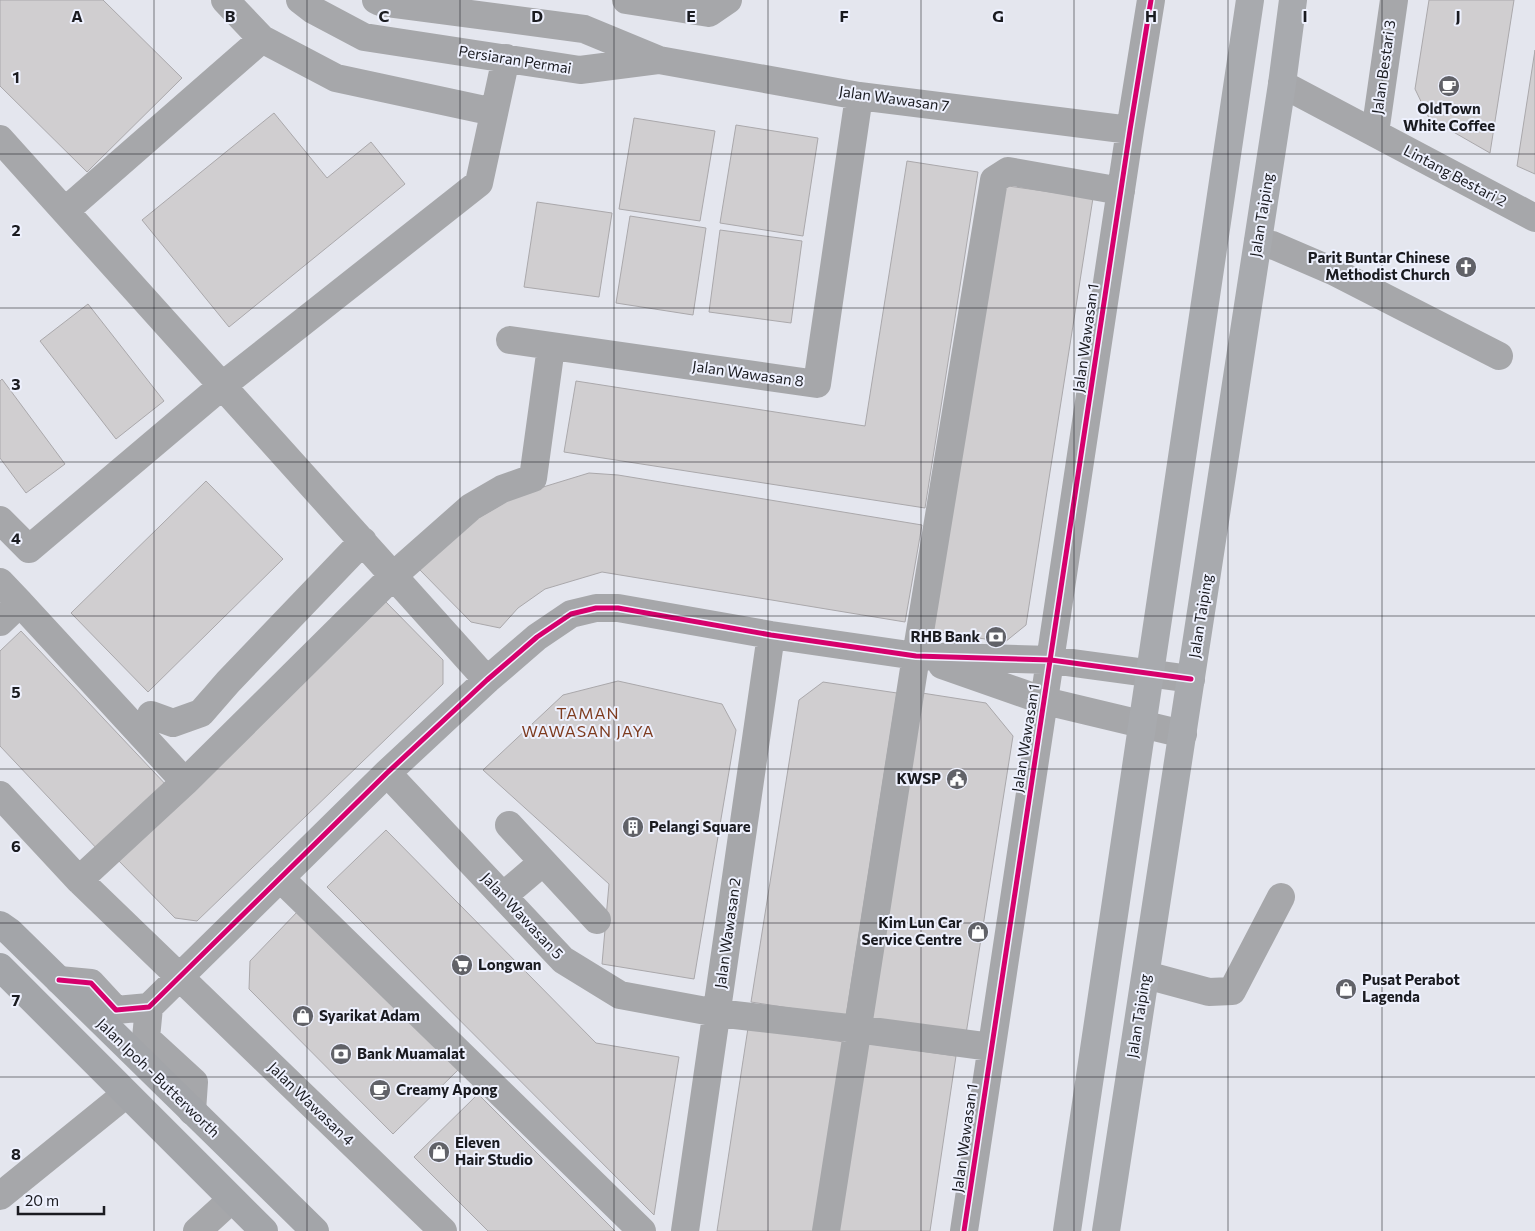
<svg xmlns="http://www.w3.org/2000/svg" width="1535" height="1231" viewBox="0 0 1535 1231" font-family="Commissioner,sans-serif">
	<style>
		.building { fill: #d0ced0; stroke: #aaa8ab }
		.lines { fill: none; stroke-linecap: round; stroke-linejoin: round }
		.minor { stroke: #a6a7aa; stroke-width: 28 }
		.major { stroke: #a8aaae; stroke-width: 28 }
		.highway { stroke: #a3a5a9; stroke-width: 28 }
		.cycleway-casing { stroke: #eef1fe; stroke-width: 8 }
		.cycleway { stroke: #d6006c; stroke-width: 5 }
		.grid { fill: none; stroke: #1a1b20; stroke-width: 1; stroke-opacity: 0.55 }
		.labels { text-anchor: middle; stroke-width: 4; stroke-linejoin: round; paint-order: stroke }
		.street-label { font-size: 15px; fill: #1a1b20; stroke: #eef1fe }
		.poi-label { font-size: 15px; font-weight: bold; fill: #1a1b20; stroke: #eef1fe; text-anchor: start }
		.neighbourhood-label { font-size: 16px; letter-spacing: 1px; fill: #7e3c20; stroke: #eef1fe }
		.grid-label { font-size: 16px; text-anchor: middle; font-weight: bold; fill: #1a1b20; stroke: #eef1fe; stroke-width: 4; stroke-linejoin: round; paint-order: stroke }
	</style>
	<rect width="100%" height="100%" fill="#e4e6ee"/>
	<!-- building -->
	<path class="building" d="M 0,0 L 103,0 L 182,78 L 87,172 L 0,86 Z
		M 1429,0 L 1514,0 L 1490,153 L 1429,118 L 1415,89 Z
		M 1535,50 L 1535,174 L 1517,166 Z
		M 274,113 L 327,178 L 371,142 L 405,184 L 229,327 L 142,220 Z
		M 634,118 L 715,131 L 700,221 L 619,209 Z
		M 736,125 L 818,138 L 803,236 L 720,223 Z
		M 907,161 L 978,172 L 925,508 L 564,452 L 576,381 L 865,426 Z
		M 1001,185 L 1093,198 L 1026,625 L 1005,642 L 932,631 Z
		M 537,202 L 612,213 L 599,297 L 524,287 Z
		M 630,216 L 706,228 L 693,315 L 616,303 Z
		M 720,230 L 802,241 L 791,323 L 709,312 Z
		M 88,304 L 164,401 L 116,439 L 40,341 Z
		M 2,379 L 65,464 L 26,493 L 0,458 L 0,381 Z
		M 589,473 L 618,475 L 922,525 L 905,622 L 602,572 L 545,589 L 518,608 L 500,628 L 471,622 L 419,569 L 460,529 L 517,495 Z
		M 206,481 L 283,559 L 148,692 L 71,613 Z
		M 385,601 L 443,660 L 443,684 L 197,921 L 175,918 L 117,859 Z
		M 21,631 L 169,788 L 100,852 L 0,746 L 0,651 Z
		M 618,681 L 722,704 L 736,730 L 694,979 L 602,964 L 609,884 L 483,770 L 563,695 Z
		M 823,682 L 897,693 L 846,1017 L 751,1002 L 799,700 Z
		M 922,693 L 986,703 L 1013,736 L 966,1034 L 870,1019 Z
		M 386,830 L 596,1043 L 679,1057 L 654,1215 L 327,887 Z
		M 299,910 L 459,1069 L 393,1134 L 249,989 L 250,961 Z
		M 748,1028 L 844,1042 L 815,1231 L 717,1231 Z
		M 864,1043 L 956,1056 L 930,1231 L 837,1231 Z
		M 478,1094 L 615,1231 L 488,1231 L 414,1157 Z"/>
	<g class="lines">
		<!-- minor -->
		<path class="minor" d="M 225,0 L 262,39 L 336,78 L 494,112
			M 300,0 L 313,10 L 364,37 L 580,70 L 658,60
			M 376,0 L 380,2 L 584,29 L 659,60 L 859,96 L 1130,130
			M 626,0 L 709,13 L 728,0
			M 1282,84 L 1535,218
			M 1375,133 L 1394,0
			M 0,139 L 487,680
			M 65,211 L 262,39
			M 1258,242 L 1272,245 L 1333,271 L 1499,356
			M 510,340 L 817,384 L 859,96
			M 0,520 L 29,549 L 223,385 L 479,183 L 506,58
			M 0,582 L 20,603
			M 0,622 L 20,603 L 185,782
			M 942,665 L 1045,701 L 1183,734
			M 151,715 L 173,723 L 201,713 L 228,682 L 363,541
			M 387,773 L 563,960 L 620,995 L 717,1013 L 857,1029 L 991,1047
			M 0,795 L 79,880 L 443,1231
			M 509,825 L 597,920
			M 280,878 L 642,1231
			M 79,880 L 185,782 L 394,575 L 471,507 L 502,489 L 533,478 L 551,347
			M 503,896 L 543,862
			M 1146,975 L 1209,992 L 1232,991 L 1281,897
			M 59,980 L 91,983 L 116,1010 L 149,1007 L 387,773 L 487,680 L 537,637 L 571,614 L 596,608 L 618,608 L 771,635 L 916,656 L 1051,660 L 1191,679
			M 149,1007 L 146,1038 L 194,1082 L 192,1111
			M 0,1196 L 126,1094
			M 197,1231 L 231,1200
			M 685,1231 L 771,635
			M 826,1231 L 916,656 L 994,180 L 1008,171 L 1121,191
			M 964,1231 L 1130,130 L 1151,0"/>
		<!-- major -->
		<path class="major" d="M 1067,1231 L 1250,0
			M 1106,1231 L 1282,84 L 1293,0"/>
		<!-- highway -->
		<path class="highway" d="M 0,925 L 10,932 L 315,1231
			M 0,967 L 264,1231"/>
		<!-- cycleway casing -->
		<g class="cycleway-casing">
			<path id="cycleway" d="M 59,980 L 91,983 L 116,1010 L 149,1007 L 387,773 L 487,680 L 537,637 L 571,614 L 596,608 L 618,608 L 771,635 L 916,656 L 1051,660 L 1191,679
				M 964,1231 L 1130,130 L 1151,0"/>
		</g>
		<!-- cycleway -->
		<use href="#cycleway" class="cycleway"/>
	</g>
	<!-- grid -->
	<path class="grid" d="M 154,0 L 154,1231M 307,0 L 307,1231M 460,0 L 460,1231M 614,0 L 614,1231M 768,0 L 768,1231M 921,0 L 921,1231M 1074,0 L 1074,1231M 1228,0 L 1228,1231M 1382,0 L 1382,1231M 0,154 L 1535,154M 0,308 L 1535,308M 0,462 L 1535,462M 0,616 L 1535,616M 0,769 L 1535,769M 0,923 L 1535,923M 0,1077 L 1535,1077"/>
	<!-- icons -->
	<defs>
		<g id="cafe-disc" transform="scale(1.125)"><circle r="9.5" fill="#616268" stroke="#eef1fe"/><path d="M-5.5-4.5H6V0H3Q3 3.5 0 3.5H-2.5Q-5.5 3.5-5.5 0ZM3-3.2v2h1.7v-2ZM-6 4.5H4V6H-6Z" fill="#fff"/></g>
		<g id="church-disc" transform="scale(1.125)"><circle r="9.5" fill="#616268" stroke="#eef1fe"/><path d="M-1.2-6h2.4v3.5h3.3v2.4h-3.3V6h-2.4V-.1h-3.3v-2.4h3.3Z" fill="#fff"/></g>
		<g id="bank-disc" transform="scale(1.125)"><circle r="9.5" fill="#616268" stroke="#eef1fe"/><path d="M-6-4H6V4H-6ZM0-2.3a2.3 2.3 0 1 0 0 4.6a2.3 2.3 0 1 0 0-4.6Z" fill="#fff"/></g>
		<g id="civic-disc" transform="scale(1.125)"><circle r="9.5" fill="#616268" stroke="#eef1fe"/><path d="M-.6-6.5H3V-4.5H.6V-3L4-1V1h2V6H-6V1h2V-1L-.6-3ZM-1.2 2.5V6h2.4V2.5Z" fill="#fff"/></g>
		<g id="building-disc" transform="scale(1.125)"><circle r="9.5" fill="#616268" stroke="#eef1fe"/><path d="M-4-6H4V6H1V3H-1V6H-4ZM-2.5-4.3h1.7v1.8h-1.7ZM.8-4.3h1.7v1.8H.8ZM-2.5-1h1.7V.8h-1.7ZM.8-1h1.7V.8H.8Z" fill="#fff"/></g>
		<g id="shop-disc" transform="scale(1.125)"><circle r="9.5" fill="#616268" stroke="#eef1fe"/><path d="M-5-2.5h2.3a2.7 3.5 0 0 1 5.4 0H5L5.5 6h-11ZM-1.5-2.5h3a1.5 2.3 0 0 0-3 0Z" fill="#fff"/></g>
		<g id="supermarket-disc" transform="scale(1.125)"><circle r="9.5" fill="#616268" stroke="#eef1fe"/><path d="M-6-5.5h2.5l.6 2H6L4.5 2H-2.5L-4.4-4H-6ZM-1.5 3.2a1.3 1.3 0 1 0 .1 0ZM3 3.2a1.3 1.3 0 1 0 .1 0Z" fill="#fff"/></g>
	</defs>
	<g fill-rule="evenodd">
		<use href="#cafe-disc" x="1449" y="86"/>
		<use href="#church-disc" x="1466" y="267"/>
		<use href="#bank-disc" x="996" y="637"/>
		<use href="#civic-disc" x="957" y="779"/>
		<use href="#building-disc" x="633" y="827"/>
		<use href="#shop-disc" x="978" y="932"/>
		<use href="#supermarket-disc" x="462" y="965"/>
		<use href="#shop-disc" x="1346" y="989"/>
		<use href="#shop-disc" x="303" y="1016"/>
		<use href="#bank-disc" x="341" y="1054"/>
		<use href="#cafe-disc" x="380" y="1090"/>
		<use href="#shop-disc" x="439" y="1152"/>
	</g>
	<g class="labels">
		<!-- street labels -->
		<g class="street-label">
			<text transform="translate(515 60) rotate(9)" y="5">Persiaran Permai</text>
			<text transform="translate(1384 67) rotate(-82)" y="5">Jalan Bestari 3</text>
			<text transform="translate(894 99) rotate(8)" y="5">Jalan Wawasan 7</text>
			<text transform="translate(1455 176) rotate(28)" y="5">Lintang Bestari 2</text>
			<text transform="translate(1262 215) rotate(-81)" y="5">Jalan Taiping</text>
			<text transform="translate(1086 338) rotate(-82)" y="5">Jalan Wawasan 1</text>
			<text transform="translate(748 374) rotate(8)" y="5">Jalan Wawasan 8</text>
			<text transform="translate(1201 616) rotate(-81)" y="5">Jalan Taiping</text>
			<text transform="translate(1026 738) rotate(-81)" y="5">Jalan Wawasan 1</text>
			<text transform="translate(522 916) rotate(47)" y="5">Jalan Wawasan 5</text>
			<text transform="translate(728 933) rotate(-82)" y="5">Jalan Wawasan 2</text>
			<text transform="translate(1139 1016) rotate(-81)" y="5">Jalan Taiping</text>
			<text transform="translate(158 1078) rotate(44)" y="5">Jalan Ipoh - Butterworth</text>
			<text transform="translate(311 1104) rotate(44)" y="5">Jalan Wawasan 4</text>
			<text transform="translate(965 1138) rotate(-82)" y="5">Jalan Wawasan 1</text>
		</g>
		<!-- poi labels -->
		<g class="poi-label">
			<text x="1449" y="114" text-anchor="middle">OldTown<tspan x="1449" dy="17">White Coffee</tspan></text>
			<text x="1450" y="263" text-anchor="end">Parit Buntar Chinese<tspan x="1450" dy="17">Methodist Church</tspan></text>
			<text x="980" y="642" text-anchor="end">RHB Bank</text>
			<text x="941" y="784" text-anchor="end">KWSP</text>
			<text x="649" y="832">Pelangi Square</text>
			<text x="962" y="928" text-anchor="end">Kim Lun Car<tspan x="962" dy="17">Service Centre</tspan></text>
			<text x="478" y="970">Longwan</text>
			<text x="1362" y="985">Pusat Perabot<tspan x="1362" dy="17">Lagenda</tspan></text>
			<text x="319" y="1021">Syarikat Adam</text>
			<text x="357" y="1059">Bank Muamalat</text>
			<text x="396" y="1095">Creamy Apong</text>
			<text x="455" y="1148">Eleven<tspan x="455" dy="17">Hair Studio</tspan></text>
		</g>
		<!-- neighbourhood labels -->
		<g class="neighbourhood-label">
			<text x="588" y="719">TAMAN<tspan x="588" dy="18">WAWASAN JAYA</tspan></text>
		</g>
	</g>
	<g class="grid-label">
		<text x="77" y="22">A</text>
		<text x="230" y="22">B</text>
		<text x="384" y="22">C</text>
		<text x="537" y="22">D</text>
		<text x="691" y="22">E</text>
		<text x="844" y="22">F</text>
		<text x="998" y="22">G</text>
		<text x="1151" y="22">H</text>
		<text x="1305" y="22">I</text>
		<text x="1458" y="22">J</text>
		<text x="16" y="83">1</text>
		<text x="16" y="236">2</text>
		<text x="16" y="390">3</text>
		<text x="16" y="544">4</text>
		<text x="16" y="698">5</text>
		<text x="16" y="852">6</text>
		<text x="16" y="1006">7</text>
		<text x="16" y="1160">8</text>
	</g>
	<!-- scale -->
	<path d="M18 1206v8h86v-8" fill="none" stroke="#1a1b20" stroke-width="2.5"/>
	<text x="25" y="1206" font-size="15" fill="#1a1b20" stroke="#eef1fe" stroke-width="4" paint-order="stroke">20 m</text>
</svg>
